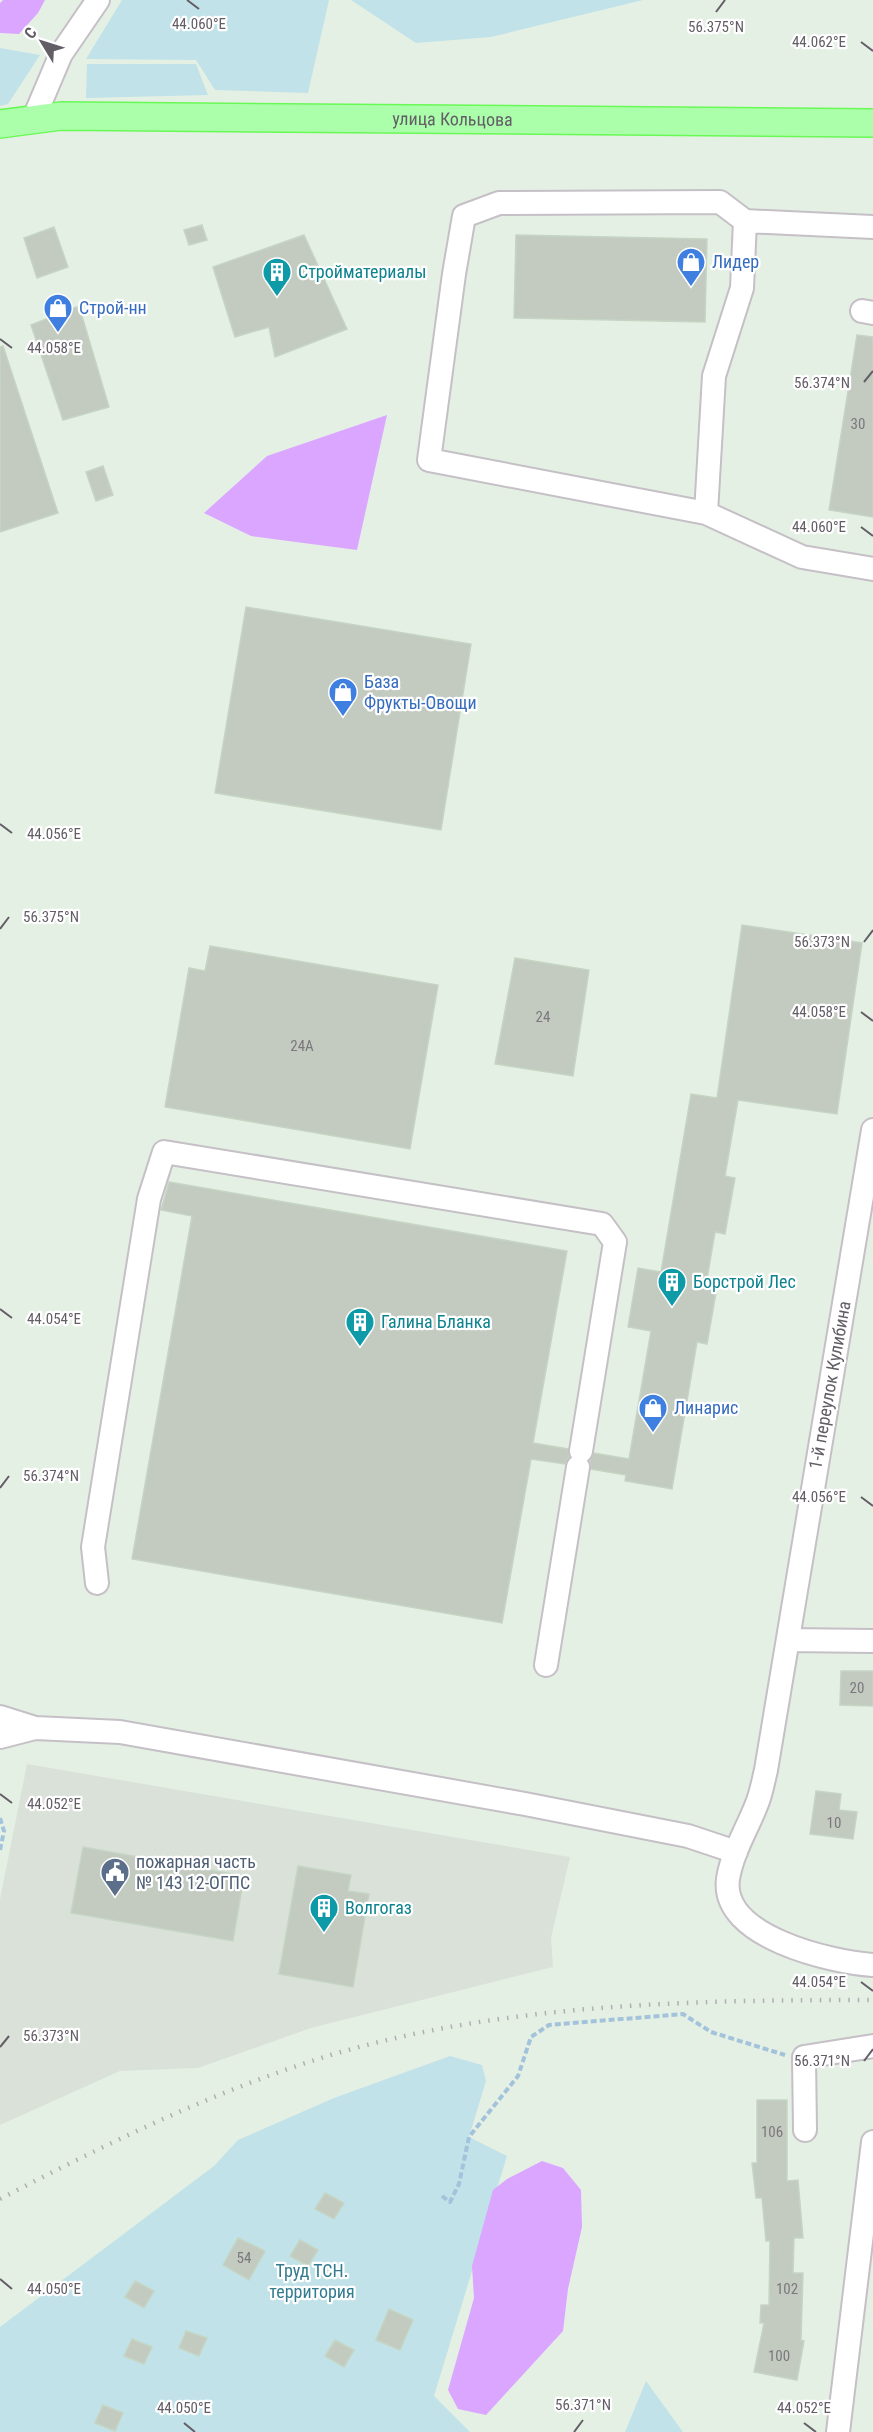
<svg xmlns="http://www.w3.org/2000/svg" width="873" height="2432" viewBox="0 0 873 2432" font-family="'Roboto Condensed',sans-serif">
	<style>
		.industrial { fill: #dae1d9 }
		.green { fill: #c0e2e8 }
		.water { fill: #dba6ff }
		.building { fill: #c3cbc1; stroke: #c5d5c3; stroke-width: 1.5 }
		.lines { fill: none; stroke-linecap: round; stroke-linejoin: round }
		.minor-casing { stroke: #c5bfc6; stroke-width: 26 }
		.major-casing { stroke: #68f955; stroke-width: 30 }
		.path { stroke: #a3c3db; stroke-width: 4; stroke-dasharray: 6 3; stroke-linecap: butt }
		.minor { stroke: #fff; stroke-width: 22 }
		.major { stroke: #abffab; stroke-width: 27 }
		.rail { stroke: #afaeb0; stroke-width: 4.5; stroke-dasharray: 1.5 8; stroke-linecap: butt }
		.ticks { fill: none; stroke: #635d66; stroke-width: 2 }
		.labels { text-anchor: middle; stroke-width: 4.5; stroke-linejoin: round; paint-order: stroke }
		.number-label { font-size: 15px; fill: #7b787d }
		.street-label { font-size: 18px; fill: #635d66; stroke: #fff }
		.shop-label { font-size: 18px; fill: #366cbe; stroke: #fff; text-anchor: start }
		.culture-label { font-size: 18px; fill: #0d838f; stroke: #fff; text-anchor: start }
		.service-label { font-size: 18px; fill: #4e5e75; stroke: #fff; text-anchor: start }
		.park-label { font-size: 18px; fill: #337b8f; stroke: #fff }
		.ticks-label { font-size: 15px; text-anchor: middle; fill: #635d66; stroke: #fff; stroke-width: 4.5; stroke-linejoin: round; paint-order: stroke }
	</style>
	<rect width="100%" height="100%" fill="#e5f0e5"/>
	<!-- industrial -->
	<path class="industrial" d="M 27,1764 L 570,1857 L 551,1938 L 553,1967 L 311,2028 L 198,2068 L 120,2071 L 0,2125 L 0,1899 Z"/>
	<!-- green -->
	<path class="green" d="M 122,0 L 329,0 L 308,93 L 215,90 L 196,60 L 86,59 Z
		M 351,0 L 643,0 L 491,37 L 416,43 Z
		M 0,48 L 40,55 L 8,104 L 0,106 Z
		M 87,64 L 196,64 L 208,95 L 86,98 Z
		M 450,2056 L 482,2065 L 486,2081 L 469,2137 L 507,2156 L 434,2396 L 470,2432 L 0,2432 L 0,2327 L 214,2166 L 238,2140 L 334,2098 Z
		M 646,2381 L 683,2432 L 625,2432 Z"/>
	<!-- water -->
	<path class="water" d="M 3,0 L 45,0 L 38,13 L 19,34 L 0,33 L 0,3 Z
		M 387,415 L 357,550 L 251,536 L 204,513 L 267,456 Z
		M 542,2161 L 563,2168 L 581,2190 L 582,2227 L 568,2289 L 563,2331 L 486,2415 L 458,2409 L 448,2390 L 474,2298 L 472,2266 L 493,2190 L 507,2179 Z"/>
	<!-- building -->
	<path class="building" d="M 202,225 L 207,240 L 189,245 L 184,230 Z
		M 54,227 L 68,267 L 37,278 L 24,238 Z
		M 304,235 L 347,329 L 275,357 L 269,327 L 235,337 L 213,267 Z
		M 516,235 L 707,239 L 705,322 L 514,318 Z
		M 79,306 L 109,407 L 63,420 L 31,325 Z
		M 857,335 L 873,337 L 873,517 L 829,510 Z
		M 3,346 L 58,513 L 0,532 L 0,347 Z
		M 103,466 L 113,495 L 96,501 L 86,472 Z
		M 246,607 L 471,644 L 441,830 L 215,793 Z
		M 742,925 L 862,943 L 837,1114 L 738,1100 L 725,1176 L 735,1178 L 725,1234 L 715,1232 L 706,1285 L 717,1287 L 707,1344 L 697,1342 L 672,1489 L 625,1481 L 626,1475 L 591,1469 L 590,1461 L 594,1453 L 629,1459 L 651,1331 L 628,1327 L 638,1268 L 661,1272 L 691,1094 L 717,1098 Z
		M 210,946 L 438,985 L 410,1149 L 165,1107 L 189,968 L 205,971 Z
		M 515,958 L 589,970 L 573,1076 L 495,1064 Z
		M 169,1182 L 567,1251 L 533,1443 L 568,1449 L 569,1457 L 565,1464 L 531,1459 L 502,1623 L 132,1559 L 192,1216 L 161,1210 Z
		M 841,1671 L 873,1671 L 873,1706 L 840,1705 Z
		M 816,1791 L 841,1794 L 839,1810 L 857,1812 L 853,1839 L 810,1834 Z
		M 83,1847 L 244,1876 L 233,1941 L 71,1913 Z
		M 298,1866 L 351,1875 L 348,1891 L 369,1894 L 353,1987 L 279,1974 Z
		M 757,2100 L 787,2100 L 787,2181 L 798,2180 L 803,2238 L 794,2238 L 793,2273 L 803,2273 L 801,2340 L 804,2341 L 797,2380 L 754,2372 L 764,2323 L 760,2323 L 761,2305 L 769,2305 L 770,2241 L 766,2241 L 762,2198 L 756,2198 L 752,2163 L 757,2163 Z
		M 325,2193 L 344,2203 L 334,2219 L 315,2209 Z
		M 238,2238 L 265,2251 L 249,2280 L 223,2265 Z
		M 300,2240 L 318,2250 L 308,2266 L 290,2256 Z
		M 135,2281 L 154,2291 L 144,2308 L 125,2297 Z
		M 389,2309 L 413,2320 L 400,2350 L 376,2340 Z
		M 186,2331 L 207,2338 L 199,2356 L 179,2348 Z
		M 132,2339 L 152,2347 L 144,2364 L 124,2356 Z
		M 335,2340 L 354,2350 L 344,2367 L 325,2356 Z
		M 103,2405 L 123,2413 L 115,2431 L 95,2423 Z"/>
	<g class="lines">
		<!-- minor casing -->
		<g class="minor-casing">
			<path id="minor" d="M 33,120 L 61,54 L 98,0
				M 745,221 L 873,227
				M 862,311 L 873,313
				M 706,513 L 714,376 L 742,288 L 745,221 L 720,202 L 499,203 L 464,216 L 454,274 L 429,460 L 706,513 L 802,557 L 873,569
				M 873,1130 L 766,1770 C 763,1782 761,1795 756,1806 C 747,1829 732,1853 728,1879 C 720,1937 831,1962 873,1965
				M 97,1583 L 93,1547 L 149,1199 L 164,1152 L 602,1224 L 615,1242 L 581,1451
				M 788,1640 L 873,1641
				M 546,1665 L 578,1467
				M 0,1717 L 35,1728 L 120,1732 L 525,1804 L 688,1836 L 736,1852
				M 0,1737 L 35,1728
				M 805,2130 L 804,2057 L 873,2046
				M 838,2432 L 873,2142"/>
		</g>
		<!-- major casing -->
		<g class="major-casing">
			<g id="major">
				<path id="s1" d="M 0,124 L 61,116 L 873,123"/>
			</g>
		</g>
		<!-- path -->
		<path class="path" d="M 0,1818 L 4,1831 L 0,1850
			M 442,2196 L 450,2202 L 459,2184 L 469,2137 L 518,2076 L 531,2037 L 549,2025 L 683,2014 L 711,2032 L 785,2055"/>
		<!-- minor -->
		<use href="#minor" class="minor"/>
		<!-- major -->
		<use href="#major" class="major"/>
		<!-- rail -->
		<path class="rail" d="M 0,2199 C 108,2143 218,2089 334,2054 C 509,2003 693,2000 873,2000"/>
	</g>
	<!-- ticks -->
	<path class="ticks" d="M 187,0 L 199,9M 716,12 L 725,0M 861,42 L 873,51M 0,339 L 12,348M 864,382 L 873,371M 861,527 L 873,536M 0,824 L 12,833M 0,929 L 9,917M 864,942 L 873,930M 861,1012 L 873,1021M 0,1309 L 12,1318M 0,1488 L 9,1476M 861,1497 L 873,1506M 0,1794 L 12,1803M 861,1982 L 873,1991M 0,2047 L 9,2036M 864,2061 L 873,2049M 0,2279 L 12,2289M 184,2423 L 195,2432M 804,2423 L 816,2432M 574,2432 L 583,2420"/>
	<!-- icons -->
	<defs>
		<g id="shop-pin" transform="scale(1.5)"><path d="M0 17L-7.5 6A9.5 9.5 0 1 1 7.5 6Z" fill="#3f7fe0" stroke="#fff"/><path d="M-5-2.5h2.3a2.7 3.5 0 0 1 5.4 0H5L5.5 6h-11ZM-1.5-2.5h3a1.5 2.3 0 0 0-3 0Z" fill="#fff"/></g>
		<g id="building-pin" transform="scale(1.5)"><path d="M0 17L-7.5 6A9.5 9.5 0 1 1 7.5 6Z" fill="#0f9aa8" stroke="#fff"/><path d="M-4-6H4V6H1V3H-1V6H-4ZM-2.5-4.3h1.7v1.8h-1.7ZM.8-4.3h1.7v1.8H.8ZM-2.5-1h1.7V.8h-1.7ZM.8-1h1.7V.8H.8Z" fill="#fff"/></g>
		<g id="civic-pin" transform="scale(1.5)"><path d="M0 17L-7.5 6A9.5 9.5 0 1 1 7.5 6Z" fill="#5c6f8a" stroke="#fff"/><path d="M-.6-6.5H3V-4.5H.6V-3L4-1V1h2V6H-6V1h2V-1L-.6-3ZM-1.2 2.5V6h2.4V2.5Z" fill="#fff"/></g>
	</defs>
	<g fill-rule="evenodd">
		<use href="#shop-pin" x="691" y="262"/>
		<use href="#building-pin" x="277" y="272"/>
		<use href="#shop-pin" x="58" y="308"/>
		<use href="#shop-pin" x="343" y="692"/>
		<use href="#building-pin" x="672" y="1282"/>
		<use href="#building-pin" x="360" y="1322"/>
		<use href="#shop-pin" x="653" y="1408"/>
		<use href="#civic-pin" x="115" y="1872"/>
		<use href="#building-pin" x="324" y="1908"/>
	</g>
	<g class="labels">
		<!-- number labels -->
		<g class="number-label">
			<text x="858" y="429">30</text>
			<text x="543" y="1022">24</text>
			<text x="302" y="1051">24А</text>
			<text x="857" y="1693">20</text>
			<text x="834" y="1828">10</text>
			<text x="772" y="2137">106</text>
			<text x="244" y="2263">54</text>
			<text x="787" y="2294">102</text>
			<text x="779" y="2361">100</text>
		</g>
		<!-- street labels -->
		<g class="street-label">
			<text dy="6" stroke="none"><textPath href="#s1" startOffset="453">улица Кольцова</textPath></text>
			<text transform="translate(830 1385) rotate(-80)" y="6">1-й переулок Кулибина</text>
		</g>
		<!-- shop labels -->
		<g class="shop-label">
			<text x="712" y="268">Лидер</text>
			<text x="79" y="314">Строй-нн</text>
			<text x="364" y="688">База<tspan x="364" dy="21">Фрукты-Овощи</tspan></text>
			<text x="674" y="1414">Линарис</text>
		</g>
		<!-- culture labels -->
		<g class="culture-label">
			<text x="298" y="278">Стройматериалы</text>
			<text x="693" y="1288">Борстрой Лес</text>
			<text x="381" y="1328">Галина Бланка</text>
			<text x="345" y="1914">Волгогаз</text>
		</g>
		<!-- service labels -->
		<g class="service-label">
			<text x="136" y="1868">пожарная часть<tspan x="136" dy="21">№ 143 12-ОГПС</tspan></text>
		</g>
		<!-- park labels -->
		<g class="park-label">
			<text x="312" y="2277">Труд ТСН.<tspan x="312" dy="21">территория</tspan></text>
		</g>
	</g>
	<g class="ticks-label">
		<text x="199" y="29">44.060°E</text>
		<text x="716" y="32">56.375°N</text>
		<text x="819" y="47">44.062°E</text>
		<text x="54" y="353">44.058°E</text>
		<text x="822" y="388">56.374°N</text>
		<text x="819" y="532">44.060°E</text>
		<text x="54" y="839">44.056°E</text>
		<text x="51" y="922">56.375°N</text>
		<text x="822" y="947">56.373°N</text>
		<text x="819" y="1017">44.058°E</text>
		<text x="54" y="1324">44.054°E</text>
		<text x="51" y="1481">56.374°N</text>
		<text x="819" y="1502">44.056°E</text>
		<text x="54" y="1809">44.052°E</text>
		<text x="819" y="1987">44.054°E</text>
		<text x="51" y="2041">56.373°N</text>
		<text x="822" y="2066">56.371°N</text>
		<text x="54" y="2294">44.050°E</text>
		<text x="583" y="2410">56.371°N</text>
		<text x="184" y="2413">44.050°E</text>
		<text x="804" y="2413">44.052°E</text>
	</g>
	<!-- north arrow -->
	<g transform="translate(42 42) rotate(308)" stroke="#ffffff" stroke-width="4.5" paint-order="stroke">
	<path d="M0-4.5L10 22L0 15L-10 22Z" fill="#635d66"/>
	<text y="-9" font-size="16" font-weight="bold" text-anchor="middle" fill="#635d66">С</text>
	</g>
</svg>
